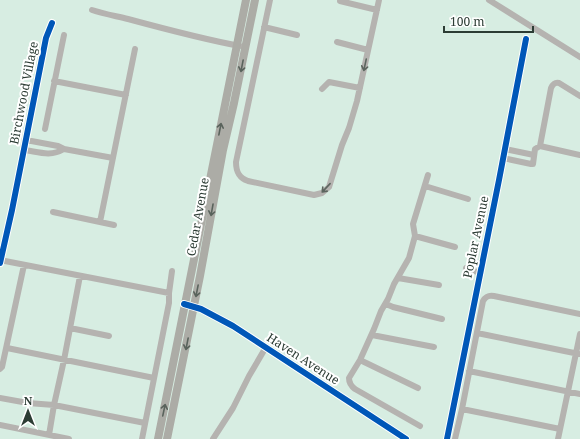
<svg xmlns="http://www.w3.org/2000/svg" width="580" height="439" viewBox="0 0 580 439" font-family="'Noto Serif',serif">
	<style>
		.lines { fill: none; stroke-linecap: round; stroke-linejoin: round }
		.minor { stroke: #b5b3b0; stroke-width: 6 }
		.major { stroke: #acaca6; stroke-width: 8 }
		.cycleway-casing { stroke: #fff; stroke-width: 8 }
		.cycleway { stroke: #0057b8; stroke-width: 6 }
		.oneway { stroke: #5c665f }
		.oneway2 { stroke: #59635c }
		.labels { text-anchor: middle; stroke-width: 4; stroke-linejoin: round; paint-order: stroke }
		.street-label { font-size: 12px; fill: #2c3c34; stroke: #fff }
	</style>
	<rect width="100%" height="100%" fill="#d7ede2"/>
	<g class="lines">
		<!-- minor -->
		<path class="minor" d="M 270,0 L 236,162 C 236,172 239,178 248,181 L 314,195 L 322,193 L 329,187 L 342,145 L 349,128 L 357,101 L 379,0
			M 489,0 L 580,57
			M 340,1 L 377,10
			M 92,10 C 104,14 116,16 128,19 C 165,29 202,39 240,46
			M 264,27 L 297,35
			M 337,42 L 368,50
			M 54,81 L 126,95
			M 322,89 L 329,82 L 360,88
			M 45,129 L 64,35
			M 26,140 L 58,146 L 64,149 L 113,158
			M 540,146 L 551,88 C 553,84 555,82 559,83 L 580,96
			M 505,149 L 534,155
			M 24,150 C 39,152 50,157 64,149
			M 503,158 L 531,164 L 533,164 L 535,149 L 540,146 L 580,155
			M 425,186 L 468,199
			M 53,212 L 114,225
			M 100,222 L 135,49
			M 415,236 L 455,247
			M 5,261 L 169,293
			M 0,263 L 12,210 L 46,38 L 52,23
			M 466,268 L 480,273
			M 398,278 L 439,285
			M 184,304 L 201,309 L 233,326 L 406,439
			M 386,304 L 393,307 L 442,319
			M 70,328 L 109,336
			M 477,333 L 579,354
			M 372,335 L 434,347
			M 7,348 L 154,378
			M 360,360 L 418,388
			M 0,369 L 2,367 L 24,265
			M 469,371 L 580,394
			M 0,398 L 28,403 L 54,405 L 145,423
			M 462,409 L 560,429
			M 0,425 L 69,439
			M 420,426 L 355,389 C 351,386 349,383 349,378 L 360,360 L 374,329 L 381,311 L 388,299 L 394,284 L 409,258 L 415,236 L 413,224 L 428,175
			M 49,435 L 54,405 L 64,360 L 80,276
			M 142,439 L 169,303 L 169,293 L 172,271
			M 213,439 L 233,408 L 249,376 L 266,347
			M 447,439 L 499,180 L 526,39
			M 455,439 L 462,409 L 483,301 C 486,296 489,295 494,296 L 580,314
			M 558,439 L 580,334"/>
		<!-- major -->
		<path class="major" d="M 158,439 L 246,0
			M 167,439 L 200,276 L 223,150 L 234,103 L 255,0"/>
		<!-- cycleway casing -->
		<g class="cycleway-casing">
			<path id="cycleway" d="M 0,263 L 12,210 L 46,38 L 52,23
				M 184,304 L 201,309 L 233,326 L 406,439
				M 447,439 L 499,180 L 526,39"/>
		</g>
		<!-- cycleway -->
		<use href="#cycleway" class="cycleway"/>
	</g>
	<!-- one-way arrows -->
	<defs><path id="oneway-shaft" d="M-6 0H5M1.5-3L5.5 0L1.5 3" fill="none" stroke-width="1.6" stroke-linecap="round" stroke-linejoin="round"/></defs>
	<g class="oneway">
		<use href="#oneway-shaft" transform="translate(365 65) rotate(102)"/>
		<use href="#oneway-shaft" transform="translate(326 188) rotate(133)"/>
	</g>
	<g class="oneway2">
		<use href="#oneway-shaft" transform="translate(242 66) rotate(101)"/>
		<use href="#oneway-shaft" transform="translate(220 129) rotate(-79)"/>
		<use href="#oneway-shaft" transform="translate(212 210) rotate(100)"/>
		<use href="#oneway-shaft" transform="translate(197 291) rotate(101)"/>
		<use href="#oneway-shaft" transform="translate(187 344) rotate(101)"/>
		<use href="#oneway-shaft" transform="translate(164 410) rotate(-78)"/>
	</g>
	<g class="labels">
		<!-- street labels -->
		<g class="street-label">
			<text transform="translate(24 93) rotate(-79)" y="4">Birchwood Village</text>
			<text transform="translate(198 217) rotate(-80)" y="4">Cedar Avenue</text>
			<text transform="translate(476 237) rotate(-78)" y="4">Poplar Avenue</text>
			<text transform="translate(303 359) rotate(33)" y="4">Haven Avenue</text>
		</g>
	</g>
	<!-- north arrow -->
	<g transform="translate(28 411)" stroke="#ffffff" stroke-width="3" paint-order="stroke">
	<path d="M0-3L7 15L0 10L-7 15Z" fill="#2c3c34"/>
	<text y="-6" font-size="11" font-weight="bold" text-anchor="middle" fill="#2c3c34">N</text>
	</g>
	<!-- scale -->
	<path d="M444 26v6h89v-6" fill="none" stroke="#2c3c34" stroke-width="2"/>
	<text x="450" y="26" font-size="12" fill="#2c3c34" stroke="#ffffff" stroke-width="3" paint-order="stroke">100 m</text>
</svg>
